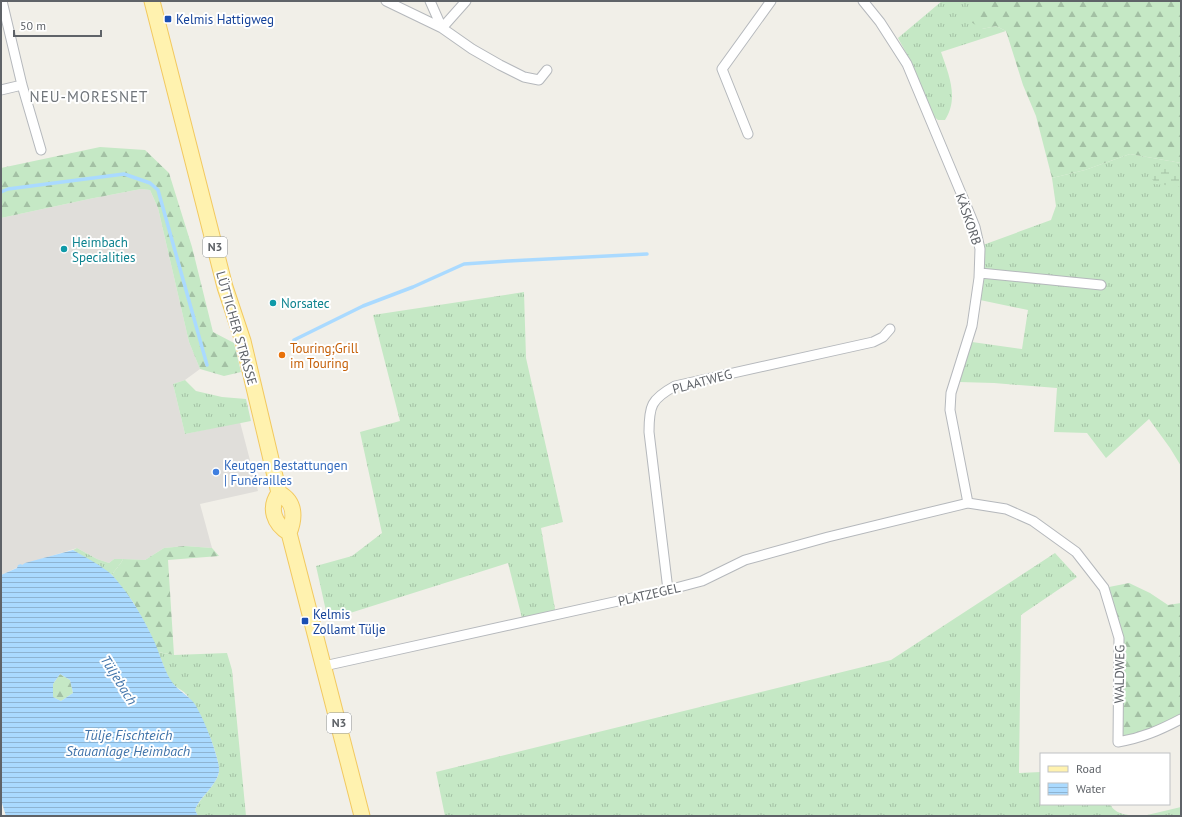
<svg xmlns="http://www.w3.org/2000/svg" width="1182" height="817" viewBox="0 0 1182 817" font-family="'PT Sans',sans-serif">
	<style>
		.industrial { fill: #e0deda }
		.grass { fill: url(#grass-tufts) }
		.forest { fill: url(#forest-firs) }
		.wetland { fill: url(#wetland-marsh) }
		.water { fill: url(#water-rules); fill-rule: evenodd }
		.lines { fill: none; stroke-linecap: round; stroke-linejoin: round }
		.stream { stroke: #aadaff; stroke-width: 3.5 }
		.minor-casing { stroke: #b5b8bc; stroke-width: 11 }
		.primary-casing { stroke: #f2c960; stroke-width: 17 }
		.minor { stroke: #fff; stroke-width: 9 }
		.primary { stroke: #fff2af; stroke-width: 15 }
		.transit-dot { fill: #1a4fb4; stroke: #fff; stroke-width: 1.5 }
		.culture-dot { fill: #0f9aa8; stroke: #fff; stroke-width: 1.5 }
		.food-dot { fill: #e8710a; stroke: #fff; stroke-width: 1.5 }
		.shop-dot { fill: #3f7fe0; stroke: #fff; stroke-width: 1.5 }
		.labels { text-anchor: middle; stroke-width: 4; stroke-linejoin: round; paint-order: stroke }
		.shield { fill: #fff; stroke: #8f9295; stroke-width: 1 }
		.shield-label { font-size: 12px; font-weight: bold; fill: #5f6368 }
		.transit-label { font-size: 13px; fill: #164399; stroke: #fff; text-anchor: start }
		.street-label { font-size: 13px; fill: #5f6368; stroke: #fff }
		.culture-label { font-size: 13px; fill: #0d838f; stroke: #fff; text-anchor: start }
		.food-label { font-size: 13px; fill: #c56008; stroke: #fff; text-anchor: start }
		.shop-label { font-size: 13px; fill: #366cbe; stroke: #fff; text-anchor: start }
		.water-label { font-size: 14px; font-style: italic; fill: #4174aa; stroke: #fff }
		.quarter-label { font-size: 15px; letter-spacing: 1px; fill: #70757a; stroke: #fff }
	</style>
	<defs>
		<pattern id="grass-tufts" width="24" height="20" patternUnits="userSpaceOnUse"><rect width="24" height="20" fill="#c5e8c5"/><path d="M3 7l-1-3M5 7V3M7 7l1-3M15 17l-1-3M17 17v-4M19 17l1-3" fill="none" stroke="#a3c0a4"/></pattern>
		<pattern id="forest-firs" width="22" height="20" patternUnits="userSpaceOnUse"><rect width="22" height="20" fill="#c5e8c5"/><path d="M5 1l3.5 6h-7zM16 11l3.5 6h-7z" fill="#a3c0a4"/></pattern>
		<pattern id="wetland-marsh" width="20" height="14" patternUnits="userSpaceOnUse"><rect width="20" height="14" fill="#c5e8c5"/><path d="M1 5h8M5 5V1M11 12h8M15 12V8" fill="none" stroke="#a3c0a4"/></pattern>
		<pattern id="water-rules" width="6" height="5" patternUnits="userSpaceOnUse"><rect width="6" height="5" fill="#aadaff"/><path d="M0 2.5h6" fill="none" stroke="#8eb4d2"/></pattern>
	</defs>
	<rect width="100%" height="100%" fill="#f1efe8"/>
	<!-- industrial -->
	<path class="industrial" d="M 141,189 L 150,190 L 158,208 L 189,342 L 200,369 L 185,380 L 173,384 L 185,434 L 240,422 L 258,491 L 200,504 L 212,548 L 185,546 L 164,548 L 145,560 L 114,559 L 109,563 L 97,559 L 77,548 L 25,564 L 1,575 L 1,218 L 89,199 Z"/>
	<!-- grass -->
	<path class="grass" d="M 942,1 L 984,1 L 982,29 L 996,26 L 1006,31 L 941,52 C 949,75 959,98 945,120 L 938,120 L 932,115 L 910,60 L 898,38 Z
		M 1130,154 L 1181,163 L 1181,466 L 1170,448 L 1149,419 L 1106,458 L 1087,433 L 1054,432 L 1057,388 L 994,383 L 959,382 L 972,342 L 1022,349 L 1028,310 L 980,300 L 983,245 L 1051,220 L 1056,206 L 1052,178 L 1085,170 Z
		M 524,292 L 526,358 L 563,522 L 541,528 L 556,615 L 523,622 L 508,563 L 328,620 L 316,566 L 352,556 L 382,533 L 360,432 L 400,421 L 373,315 Z
		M 185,380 L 196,391 L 222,397 L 246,399 L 251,421 L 185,434 L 173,384 Z
		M 77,548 L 97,559 L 109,563 L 114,559 L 123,559 C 120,566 115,569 112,575 L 73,550 Z
		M 1055,553 L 1077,577 L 1021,615 L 1019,773 L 1041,772 L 1041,804 L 1110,804 C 1116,816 1130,815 1142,816 L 445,816 L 436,772 L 891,660 Z
		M 158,652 L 174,655 L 227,653 L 232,670 L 246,816 L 198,816 L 195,810 C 200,797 218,784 219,771 C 219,751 199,710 187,695 C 183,690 176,688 172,683 C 167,677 162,660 158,652 Z
		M 1181,807 L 1181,816 L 1143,816 Z"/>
	<!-- forest -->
	<path class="forest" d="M 984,1 L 1181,1 L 1181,163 L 1130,154 L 1085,170 L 1052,178 L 1036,116 L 1023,85 L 1006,31 L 996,26 L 982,29 L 971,22 L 973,11 Z
		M 100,147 L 145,150 L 169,173 L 192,247 L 213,332 L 234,343 L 241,372 L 224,376 L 200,369 L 189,342 L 158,208 L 150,190 L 141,189 L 89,199 L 1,218 L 1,168 Z
		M 185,546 L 212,548 L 219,556 L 168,560 L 174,655 L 158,652 L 148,629 L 133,602 L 112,575 C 115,569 120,566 123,559 L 145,560 L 164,548 Z
		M 1129,583 L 1150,593 L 1168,605 L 1181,603 L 1181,719 L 1118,742 L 1119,638 L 1104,588 Z
		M 60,674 L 70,680 L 73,693 L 61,701 L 53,697 L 53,684 Z"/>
	<!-- wetland -->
	<path class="wetland" d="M 1161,166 L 1181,171 L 1181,187 L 1156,184 L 1152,179 L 1153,171 Z"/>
	<!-- water -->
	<path class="water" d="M 73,550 C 83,556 106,568 113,576 C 131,596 144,619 155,643 C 160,655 165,672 172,682 C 177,690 188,695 194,703 C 202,714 220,758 219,771 C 217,786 200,796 195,810 L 198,816 L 6,816 L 1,800 L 1,575 L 17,568 L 18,565 L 21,564 L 22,565 L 25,563 ZM 60,674 L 70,680 L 73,693 L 61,701 L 53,697 L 53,684 Z"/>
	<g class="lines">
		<!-- stream -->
		<path class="stream" d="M 1,192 L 8,189 L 124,174 L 150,183 L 158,190 L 207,365
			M 294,340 L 363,306 L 413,287 L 464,264 L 508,261 L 647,254"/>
		<!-- minor casing -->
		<g class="minor-casing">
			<path id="minor" d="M 2,1 L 22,85 L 41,150
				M 386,1 L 442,28 L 466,1
				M 430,1 L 442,28 L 472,49 L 500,65 L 524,77 L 539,80 L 547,70
				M 863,1 L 880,22 L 907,64 L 971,217 L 975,227 L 980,249 L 979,278 L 972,326 L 951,393 L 950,410 L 968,503
				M 1,90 L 22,85
				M 748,134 L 722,69 L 771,1
				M 980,273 L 1101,285
				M 668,590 L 649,432 C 649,406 651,399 675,386 L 873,342 L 883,337 L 890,329
				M 324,666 L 668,590 L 702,581 L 745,560 L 828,537 L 968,503 L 1006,509 L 1033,521 L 1076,552 L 1104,588 L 1119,638 L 1118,742 C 1142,738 1160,730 1181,719"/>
		</g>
		<!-- primary casing -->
		<g class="primary-casing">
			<path id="primary" d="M 152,1 L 225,287 L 243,341 L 279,493 C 296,502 295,518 289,533 L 362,816
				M 279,493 C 268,508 274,524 289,533"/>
		</g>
		<!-- minor -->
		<use href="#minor" class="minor"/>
		<!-- primary -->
		<use href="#primary" class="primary"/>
	</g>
	<!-- markers -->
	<g class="transit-dot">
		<rect x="164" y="15" width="8" height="8" rx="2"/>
		<rect x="301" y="617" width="8" height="8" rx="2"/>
	</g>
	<g class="culture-dot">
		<circle cx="64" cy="249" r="4"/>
		<circle cx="273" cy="303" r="4"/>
	</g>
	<circle class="food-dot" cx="282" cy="355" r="4"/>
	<circle class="shop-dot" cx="216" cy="472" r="4"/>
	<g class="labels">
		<!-- shield labels -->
		<g class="shield">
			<rect x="203" y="237" width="24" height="20" rx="3"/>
			<rect x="327" y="713" width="24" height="20" rx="3"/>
		</g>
		<g class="shield-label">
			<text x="215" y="251">N3</text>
			<text x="339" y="727">N3</text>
		</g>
		<!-- transit labels -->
		<g class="transit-label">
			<text x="176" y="24">Kelmis Hattigweg</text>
			<text x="313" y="619">Kelmis<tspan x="313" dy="15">Zollamt Tülje</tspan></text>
		</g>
		<!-- street labels -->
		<g class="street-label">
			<text transform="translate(969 219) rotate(71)" y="5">KÄSKORB</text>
			<text transform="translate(237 328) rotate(74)" y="5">LÜTTICHER STRASSE</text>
			<text transform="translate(702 381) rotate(-15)" y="5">PLAATWEG</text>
			<text transform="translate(649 594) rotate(-13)" y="5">PLATZEGEL</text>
			<text transform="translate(1119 674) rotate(-89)" y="5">WALDWEG</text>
		</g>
		<!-- culture labels -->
		<g class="culture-label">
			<text x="72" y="247">Heimbach<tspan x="72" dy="15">Specialities</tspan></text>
			<text x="281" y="308">Norsatec</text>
		</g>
		<!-- food labels -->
		<g class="food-label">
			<text x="290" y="353">Touring;Grill<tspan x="290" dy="15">im Touring</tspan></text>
		</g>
		<!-- shop labels -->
		<g class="shop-label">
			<text x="224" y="470">Keutgen Bestattungen<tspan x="224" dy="15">| Funérailles</tspan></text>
		</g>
		<!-- water labels -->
		<g class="water-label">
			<text transform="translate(119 680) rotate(58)" y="5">Tüljebach</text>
			<text x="128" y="740">Tülje Fischteich<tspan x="128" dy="16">Stauanlage Heimbach</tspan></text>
		</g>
		<!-- quarter labels -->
		<g class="quarter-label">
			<text x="89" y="102">NEU-MORESNET</text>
		</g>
	</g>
	<!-- border -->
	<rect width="1182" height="817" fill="none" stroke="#5f6368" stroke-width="4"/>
	<!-- legend -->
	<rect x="1040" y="753" width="130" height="52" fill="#ffffff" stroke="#bfc1c3"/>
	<rect x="1048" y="766" width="20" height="6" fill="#fff2af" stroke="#bfc1c3"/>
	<text x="1076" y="773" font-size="12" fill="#5f6368">Road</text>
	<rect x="1048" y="783" width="20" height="12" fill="url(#water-rules)" stroke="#bfc1c3"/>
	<text x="1076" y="793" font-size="12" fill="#5f6368">Water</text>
	<!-- scale -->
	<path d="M14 30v6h87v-6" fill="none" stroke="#5f6368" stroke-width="2"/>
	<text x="20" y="30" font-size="12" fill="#5f6368" stroke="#ffffff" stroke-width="3" paint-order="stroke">50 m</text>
</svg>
